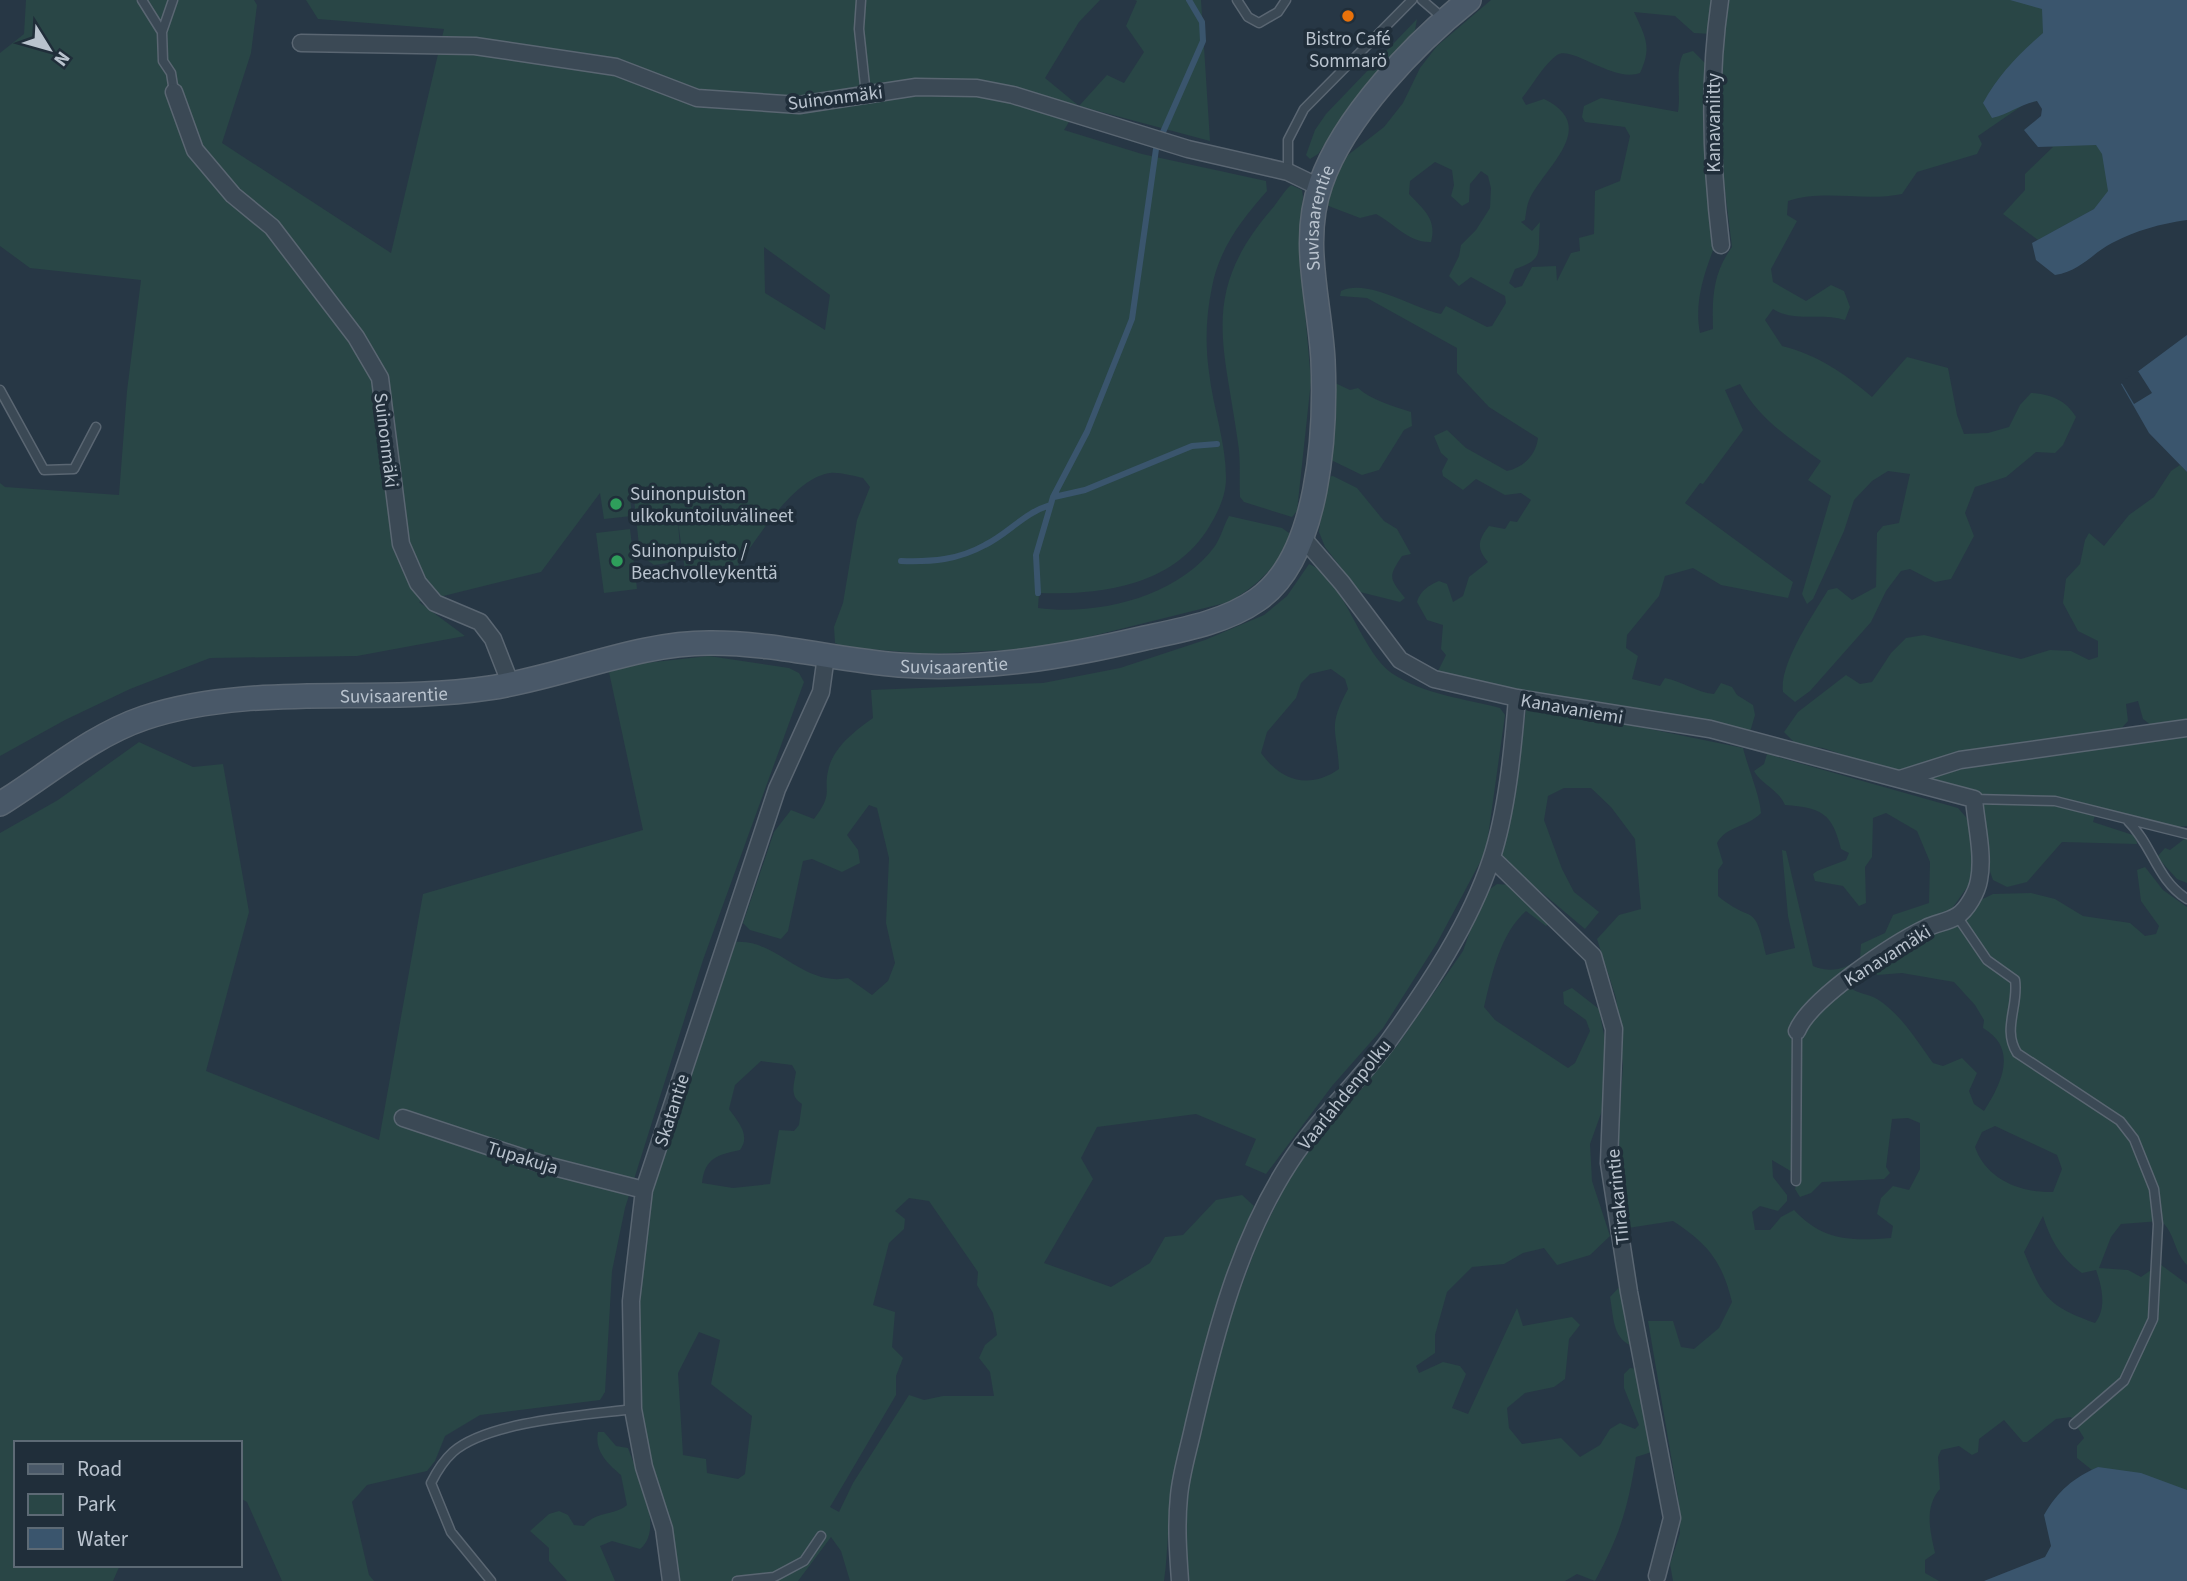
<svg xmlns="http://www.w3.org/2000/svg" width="2187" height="1581" viewBox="0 0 2187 1581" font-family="'Source Sans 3',sans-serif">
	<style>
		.green { fill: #294646; fill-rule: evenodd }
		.water { fill: #3a556d }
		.pier { fill: #273745 }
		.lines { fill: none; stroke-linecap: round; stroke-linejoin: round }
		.stream { stroke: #3a556d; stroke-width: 6 }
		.lane-casing { stroke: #5a6672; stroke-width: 11 }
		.street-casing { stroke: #5a6672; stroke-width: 19 }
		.secondary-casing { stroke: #5a6672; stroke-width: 26 }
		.lane { stroke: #3b4955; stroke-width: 8 }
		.street { stroke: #3b4955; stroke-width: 16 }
		.secondary { stroke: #495868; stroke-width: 23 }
		.food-dot { fill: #e8710a; stroke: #202e3a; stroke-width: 2.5 }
		.leisure-dot { fill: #2e9e5b; stroke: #202e3a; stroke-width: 2.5 }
		.labels { text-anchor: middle; stroke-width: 7; stroke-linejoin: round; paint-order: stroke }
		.poi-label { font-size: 19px; fill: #b9c3ce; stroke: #202e3a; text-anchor: start }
		.street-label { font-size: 19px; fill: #b9c3ce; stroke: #202e3a }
	</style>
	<rect width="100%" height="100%" fill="#273745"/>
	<!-- green -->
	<path class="green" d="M 26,0 L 254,0 L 257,5 L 251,53 L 222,143 L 391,253 L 444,29 L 318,19 L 306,0 L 1100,0 L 1079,22 L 1045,78 L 1079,106 L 1107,75 L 1124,83 L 1144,52 L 1126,26 L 1137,1 L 1135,0 L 1201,0 L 1210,141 L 1079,106 L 1064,130 L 1142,154 L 1266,181 L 1267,191 C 1242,219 1219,249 1212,287 C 1206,315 1205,344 1209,372 C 1213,408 1226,442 1226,478 C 1226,496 1218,512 1209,527 C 1173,586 1102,595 1039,593 L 1038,608 C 1097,616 1178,597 1215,546 C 1221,537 1224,525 1229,516 L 1282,528 L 1293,536 C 1276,566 1259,585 1229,602 L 1044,648 L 930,654 L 843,647 L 835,643 L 834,627 L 843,603 L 857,520 L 870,487 L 863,478 C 853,476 840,472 830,473 C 792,478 753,545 732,574 L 686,578 L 678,522 L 680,548 L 675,562 L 654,565 L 640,555 L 633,489 L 629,489 L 632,516 L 604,519 L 600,493 L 541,572 L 419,602 L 465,636 L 357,656 L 210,658 L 130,689 L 65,720 L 0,756 L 0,483 L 5,487 L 119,495 L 127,391 L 141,280 L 30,268 L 0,246 L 0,53 L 24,34 ZM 764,247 L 830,295 L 825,330 L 765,293 Z
		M 1491,0 L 1715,0 L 1711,34 L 1694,33 L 1675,16 L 1634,12 C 1646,38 1652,47 1640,73 C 1613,83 1572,45 1557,55 C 1544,64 1532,86 1522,98 L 1526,105 L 1544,99 C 1600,126 1546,166 1530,198 C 1527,204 1526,213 1525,220 L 1521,222 L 1532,231 L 1540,222 C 1537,251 1546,259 1515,269 L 1509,283 L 1515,288 L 1522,286 L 1532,267 L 1556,266 L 1557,281 L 1571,253 L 1580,251 L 1579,238 L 1594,234 L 1595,191 L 1620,181 L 1630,136 L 1625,127 L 1585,122 L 1582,117 L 1584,106 L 1601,98 L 1678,112 C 1681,94 1675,70 1683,54 L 1693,51 L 1707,65 L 1715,245 C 1704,274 1694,302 1700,333 L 1713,329 C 1712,297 1713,273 1732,247 L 1717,126 L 1725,0 L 2079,0 L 2037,101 L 2026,103 L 1978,136 L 1982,144 L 1977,154 L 1917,172 L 1902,194 C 1864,202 1825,189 1788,201 L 1787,215 L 1797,221 L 1771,269 L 1773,282 L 1806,301 L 1831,285 L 1844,291 L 1850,307 L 1845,320 C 1820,312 1794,323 1773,309 L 1765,320 L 1782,346 C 1818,355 1844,373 1872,397 L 1907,357 L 1948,368 L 1957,415 L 1964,434 L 1988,433 L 2009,427 L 2020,405 L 2031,393 C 2050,394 2066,400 2076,417 L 2063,445 L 2055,453 L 2036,452 L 2006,477 L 1975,487 L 1965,513 L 1974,536 L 1951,579 L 1935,582 L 1910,569 L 1901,571 L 1886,591 L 1871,622 L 1810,691 L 1795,702 L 1783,692 C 1779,664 1813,615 1828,590 L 1837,588 L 1852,600 L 1876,587 L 1877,533 L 1883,526 L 1899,523 L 1910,474 L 1888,471 L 1872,481 L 1854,500 L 1844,531 L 1813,599 L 1807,604 L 1802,594 L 1831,496 L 1808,480 L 1821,461 C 1790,439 1758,418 1740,384 L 1725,390 L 1743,430 L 1703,484 L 1700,483 L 1685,503 L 1793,582 L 1788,598 L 1721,585 L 1693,568 L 1665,576 L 1659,596 L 1627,635 L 1626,648 L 1638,656 L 1632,679 L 1660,686 L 1665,678 C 1684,682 1695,692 1714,694 L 1721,683 L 1732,687 L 1737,695 L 1753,705 L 1755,715 L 1750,732 L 1535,694 L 1438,671 L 1446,655 L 1441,649 L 1443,625 L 1427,620 L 1417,602 C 1420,591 1429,585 1439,581 L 1447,584 L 1453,602 L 1463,596 L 1469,577 L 1488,562 C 1476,548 1478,540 1489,526 L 1505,529 L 1510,521 L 1517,522 L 1531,500 L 1521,493 L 1505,495 L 1476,479 L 1463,490 L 1443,476 L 1442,471 L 1448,459 L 1441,453 L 1434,436 L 1447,430 L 1466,448 L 1507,471 C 1524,467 1536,455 1538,438 L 1489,407 L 1457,373 L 1457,348 L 1367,298 L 1340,296 L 1341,291 C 1368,278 1414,309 1441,314 L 1446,306 L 1487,327 L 1492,326 L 1506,303 L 1505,296 L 1471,277 L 1459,286 L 1449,276 L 1459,256 L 1461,245 L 1476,230 L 1490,208 L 1491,188 L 1488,176 L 1481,171 L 1470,184 L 1469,202 L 1462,206 L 1451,196 L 1454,185 L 1452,170 L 1435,162 L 1410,181 L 1409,194 C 1424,210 1437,219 1431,242 C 1409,243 1395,224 1376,214 L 1360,218 L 1326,205 L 1331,185 L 1348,155 L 1384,127 L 1403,103 L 1420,68 L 1437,46 Z
		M 1417,19 L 1415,30 L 1409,38 L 1366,85 L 1318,154 L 1310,159 L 1306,155 L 1315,130 L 1326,114 Z
		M 2035,128 L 2187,158 L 2038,240 L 2003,214 L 2025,190 L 2025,174 L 2053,147 L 2047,146 Z
		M 1291,185 L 1302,190 L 1303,197 L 1299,242 L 1311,381 L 1297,511 L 1292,517 L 1244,502 L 1240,497 C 1239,479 1241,461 1238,443 C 1225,345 1199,294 1271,210 C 1278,202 1283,192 1291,185 Z
		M 1333,382 L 1350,390 L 1358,388 C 1371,400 1393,406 1411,412 L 1412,426 L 1404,430 L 1379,470 L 1362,475 L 1329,459 Z
		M 2180,465 L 2187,472 L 2187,724 L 2155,728 L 2143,719 L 2138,701 L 2126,704 L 2128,721 L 2119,731 L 1900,774 L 1823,748 L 1796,744 L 1784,732 L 1798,712 L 1846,675 L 1860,684 L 1872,682 L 1891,653 L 1906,638 L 1924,635 L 2021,659 L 2050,650 L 2071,651 L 2089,660 L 2098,657 L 2098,641 L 2078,631 L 2063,603 L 2066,579 L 2080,564 L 2085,540 L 2089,533 L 2104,546 L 2129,515 L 2154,497 L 2171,471 Z
		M 1333,476 L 1357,488 L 1384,521 L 1397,529 L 1411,554 L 1402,556 C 1388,577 1389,578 1405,598 L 1400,602 L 1360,592 L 1325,547 L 1319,532 L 1325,484 L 1327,477 Z
		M 630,529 L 637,589 L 604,593 L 596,533 Z
		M 1309,564 C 1344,577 1360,652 1393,674 C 1423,694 1466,699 1500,708 L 1505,715 L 1486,851 L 1437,943 L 1383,1028 L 1332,1086 L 1266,1174 L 1245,1165 L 1256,1139 L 1196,1114 L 1097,1127 L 1081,1158 L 1093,1179 L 1044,1263 L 1111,1287 L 1150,1263 L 1165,1237 L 1183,1235 L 1216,1200 L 1242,1195 L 1254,1206 C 1213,1295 1189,1404 1172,1501 C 1167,1527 1168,1554 1164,1581 L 850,1581 L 841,1551 L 831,1537 L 798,1581 L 678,1581 L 648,1466 L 641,1417 L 637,1292 L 652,1192 L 736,942 C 777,939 803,987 848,978 L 872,995 L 888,981 L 895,963 L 886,923 L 889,858 L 877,808 L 869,805 L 847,835 L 858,850 L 860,863 L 842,872 L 812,859 L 803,861 L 788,931 L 781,939 L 750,930 L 743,923 L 774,832 L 791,810 L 814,819 C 835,791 822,793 829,767 C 835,746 856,730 873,718 L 871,690 L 1043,683 L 1120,668 L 1205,640 L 1264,615 L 1287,596 ZM 1331,669 L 1345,679 L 1348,689 C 1327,728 1337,728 1339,769 C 1309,790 1281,781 1261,753 L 1267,732 L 1296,698 L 1301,683 L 1310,674 ZM 761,1061 L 792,1065 L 796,1072 C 794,1085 789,1096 802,1104 L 799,1125 L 794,1131 L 779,1130 L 770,1184 L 733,1188 L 702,1183 C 705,1158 717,1155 740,1150 C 751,1135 738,1122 729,1109 L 735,1085 ZM 909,1198 L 929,1201 L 978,1272 L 977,1285 L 993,1313 L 997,1335 L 985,1345 L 979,1358 L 990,1372 L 994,1396 L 943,1396 L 924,1400 L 909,1395 L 853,1483 L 839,1512 L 830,1507 L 896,1395 L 896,1376 L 903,1358 L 892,1347 L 895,1312 L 873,1305 L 889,1243 L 904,1229 L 905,1219 L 895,1211 ZM 699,1332 L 720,1340 L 711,1384 L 752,1416 L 745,1474 L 738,1479 L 707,1473 L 706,1459 L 683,1455 L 678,1373 Z
		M 709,656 L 789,668 L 799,673 L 804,682 L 703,960 L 625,1208 L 612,1271 L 605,1392 L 600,1400 L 480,1415 L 445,1436 L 435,1461 L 427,1471 L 367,1485 L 352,1502 L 369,1575 L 374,1581 L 282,1581 L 247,1502 L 240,1498 L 240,1443 L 16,1443 L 16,1565 L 120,1565 L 113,1581 L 0,1581 L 0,833 L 58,800 L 139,742 L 193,767 L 223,764 L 249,912 L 206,1071 L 379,1140 L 423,894 L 643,830 L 609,672 L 636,664 Z
		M 1532,705 L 1743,748 C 1748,768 1760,796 1761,813 C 1748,827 1726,826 1717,843 L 1723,863 L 1718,870 L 1718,896 C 1754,926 1754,899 1766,955 L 1795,948 L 1788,916 L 1782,850 L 1786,851 L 1813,966 C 1830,973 1845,970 1860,958 L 1861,944 L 1885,933 L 1893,915 L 1929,903 L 1930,862 L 1917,831 L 1886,813 L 1873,818 L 1872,857 L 1865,867 L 1866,903 L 1859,906 L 1843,886 L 1815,881 L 1813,874 L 1817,871 L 1846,860 L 1849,853 L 1841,849 C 1832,813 1822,808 1785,805 C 1778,789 1762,785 1754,771 L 1764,764 L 1767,754 L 1958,808 L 1971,823 L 1973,879 L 1946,917 L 1993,894 L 2031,893 L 2055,899 L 2083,916 L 2130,923 L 2145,936 L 2156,934 L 2159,926 L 2141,901 L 2137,870 L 2145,867 L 2163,890 L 2187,907 L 2187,1265 C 2173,1251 2176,1234 2161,1221 L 2121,1224 L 2111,1237 L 2099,1268 L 2128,1270 L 2141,1277 L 2151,1270 L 2153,1259 L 2187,1284 L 2187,1515 L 2098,1467 L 2092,1470 L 2077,1458 L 2077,1446 L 2084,1438 L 2071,1417 L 2056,1419 L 2027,1442 L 2023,1442 L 2004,1420 L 1979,1439 L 1978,1452 L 1972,1455 L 1959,1446 L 1941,1450 L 1938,1457 L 1940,1489 C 1924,1507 1930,1531 1935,1553 L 1925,1560 L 1925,1573 L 1939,1581 L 1673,1581 L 1670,1564 L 1680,1533 L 1678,1497 L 1648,1321 L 1673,1321 L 1681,1347 L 1694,1349 L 1719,1328 L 1732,1302 C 1722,1261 1708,1244 1673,1221 L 1628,1228 L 1616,1169 L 1623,1065 L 1616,998 L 1597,939 L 1619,915 L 1641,909 L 1635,839 L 1611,807 L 1591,788 L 1564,788 L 1548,796 L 1544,820 L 1562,869 L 1574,892 L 1599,912 L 1585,929 L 1501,858 L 1516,791 L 1526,709 ZM 1872,966 L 1877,975 L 1902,973 L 1954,982 L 1975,1005 L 1984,1020 L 1983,1028 C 2019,1049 2001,1084 1984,1111 L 1974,1104 L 1969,1091 L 1977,1073 L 1962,1058 L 1943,1066 L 1933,1063 C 1917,1041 1901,1014 1877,999 C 1867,993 1854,994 1847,984 ZM 1908,1118 L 1920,1123 L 1920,1169 L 1909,1190 L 1893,1186 L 1881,1198 L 1877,1214 L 1893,1226 L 1891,1238 C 1850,1241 1823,1241 1794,1210 L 1781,1217 L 1770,1230 L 1755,1230 L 1752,1212 L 1760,1206 L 1778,1211 L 1787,1201 L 1787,1195 L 1773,1177 L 1772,1160 L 1799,1176 L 1795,1189 L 1800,1197 L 1811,1193 L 1822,1182 L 1884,1179 L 1890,1173 L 1886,1167 L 1892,1119 ZM 1995,1126 L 2057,1155 L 2062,1169 L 2053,1192 C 2020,1193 1986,1179 1975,1147 L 1982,1132 ZM 2043,1216 C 2050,1239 2061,1259 2082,1273 L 2096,1270 C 2102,1287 2107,1308 2095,1323 C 2048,1306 2043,1298 2024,1252 Z
		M 2187,735 L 2187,826 L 2178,827 L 2097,808 L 2093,822 L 2136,836 L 2137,844 L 2062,842 L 2027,882 L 2007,887 L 1993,880 L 1986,860 L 1978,794 L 1927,783 L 1925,777 L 1972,764 Z
		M 2187,837 L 2187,883 L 2177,879 L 2157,857 L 2165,848 L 2170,850 Z
		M 1497,884 L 1511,885 L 1551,921 L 1546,926 L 1526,911 C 1500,934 1492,974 1484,1007 L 1495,1020 L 1568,1068 L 1575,1063 L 1590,1031 L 1586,1020 L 1564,1004 L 1563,992 L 1572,988 L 1599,1009 L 1607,1050 L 1608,1094 L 1590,1144 L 1592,1181 L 1610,1236 L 1590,1255 L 1557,1265 L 1544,1248 L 1523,1253 L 1504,1264 L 1472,1267 L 1447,1292 L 1435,1335 L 1435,1353 L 1416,1366 L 1419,1373 L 1443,1362 L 1460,1366 L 1466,1374 L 1452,1408 L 1468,1414 L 1517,1308 L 1523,1326 L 1572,1317 L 1580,1325 L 1569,1339 L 1565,1379 L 1554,1387 L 1525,1393 L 1507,1408 L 1509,1428 L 1522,1444 L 1561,1438 L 1580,1457 L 1600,1445 L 1610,1429 L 1620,1423 L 1635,1429 L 1639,1425 L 1624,1388 L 1624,1374 L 1630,1368 L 1639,1369 L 1655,1451 L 1636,1457 C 1628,1508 1620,1535 1595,1581 L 1577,1574 L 1565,1581 L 1190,1581 L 1183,1559 L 1184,1514 L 1195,1450 L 1221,1340 L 1260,1237 L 1293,1171 L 1350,1096 L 1397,1046 L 1463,951 L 1483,894 Z
		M 1623,1283 L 1635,1347 C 1612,1340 1614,1318 1610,1297 Z
		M 598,1432 L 604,1432 L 616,1446 L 628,1448 C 638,1475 665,1529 640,1549 L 612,1541 L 600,1546 L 615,1581 L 567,1581 L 549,1561 L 549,1548 L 530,1531 L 549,1514 L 559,1511 L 568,1515 L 574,1525 L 584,1526 C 595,1511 614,1516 627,1505 L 621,1475 C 608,1464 594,1451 598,1432 Z"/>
	<!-- water -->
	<path class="water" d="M 2010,0 L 2187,0 L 2187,220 C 2160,224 2137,230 2112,243 C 2091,254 2081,271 2055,275 L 2036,260 L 2032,243 L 2094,209 L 2108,191 L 2102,154 L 2096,145 L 2038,147 L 2024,130 L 2041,116 L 2042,109 L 2037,101 C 2021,104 2009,114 1992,118 L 1983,103 C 1999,74 2018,55 2043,33 L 2042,9 Z
		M 2187,335 L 2187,472 L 2149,433 L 2121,384 Z
		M 2098,1467 L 2141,1473 L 2187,1490 L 2187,1581 L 1984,1581 L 2045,1557 L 2051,1546 L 2044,1515 C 2058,1491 2073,1478 2098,1467 Z"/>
	<!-- pier -->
	<path class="pier" d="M 2138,371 L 2152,393 L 2134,404 L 2121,382 Z"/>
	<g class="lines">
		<!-- stream -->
		<path class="stream" d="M 1163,132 L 1203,41 L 1202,22 L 1189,0
			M 1054,497 L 1085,490 L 1192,446 L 1217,444
			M 901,561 C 932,562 958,560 985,545 C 1009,533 1024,513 1050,505
			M 1038,593 L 1036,555 L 1053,497 L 1087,432 L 1132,319 L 1156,149"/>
		<!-- lane casing -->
		<g class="lane-casing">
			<path id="lane" d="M 142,0 L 162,32 L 163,61 L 171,73 L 174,92
				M 861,0 L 859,29 L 866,95
				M 1237,0 L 1248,17 L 1259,23 L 1278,12 L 1286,0
				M 1422,0 L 1443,18
				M 162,32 L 173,0
				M 1288,172 L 1288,140 L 1304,109 L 1412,0
				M 0,390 L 44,470 L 74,469 L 96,427
				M 1974,799 L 2055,801 L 2187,834
				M 2128,821 C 2153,846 2156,879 2187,899
				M 1957,916 L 1987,960 L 2015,980 C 2019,1006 2002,1029 2017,1053 L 2120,1121 L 2134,1139 L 2154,1189 L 2158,1224 L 2153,1319 L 2124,1381 L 2074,1424
				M 1796,1181 L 1797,1031
				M 491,1581 L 451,1532 L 431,1483 C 437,1471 443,1461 453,1452 C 488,1421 587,1415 633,1409
				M 737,1581 L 774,1577 L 804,1561 L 821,1536"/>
		</g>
		<!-- street casing -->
		<g class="street-casing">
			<path id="street" d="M 1720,0 C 1708,82 1711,163 1721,245
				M 301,43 L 475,46 L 616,67 L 697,98 L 799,105 L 916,87 L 977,88 L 1013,95 L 1188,149 L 1288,172 L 1319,187
				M 174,92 L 195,150 L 233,195 L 272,227 L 356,337 L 380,378 L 401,544 L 418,583 L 435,603 L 480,622 L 493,639 L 511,685
				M 1303,538 L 1342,583 L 1400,660 L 1434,679 L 1517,698 L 1710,729 L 1974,799 C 1976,824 1984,855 1979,880 C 1977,892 1967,910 1957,916 C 1948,922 1936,923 1926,928 C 1894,943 1810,999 1797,1031
				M 1900,779 L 1960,760 L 2187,728
				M 1492,858 L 1593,956 L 1614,1029 L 1609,1163 L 1629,1292 L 1672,1518 L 1657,1576
				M 403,1118 L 542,1164 L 644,1190
				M 671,1581 L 664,1529 L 644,1467 L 633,1409 L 631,1301 L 644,1190 L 777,789 L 821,692 L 826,656
				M 1180,1581 C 1178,1553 1176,1525 1179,1496 C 1181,1473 1189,1448 1194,1424 C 1215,1334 1239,1240 1290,1162 C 1319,1117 1359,1082 1390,1039 C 1429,985 1470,923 1491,860 C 1507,812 1513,748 1517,698"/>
		</g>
		<!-- secondary casing -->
		<g class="secondary-casing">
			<g id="secondary">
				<path id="s1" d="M 0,804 C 47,775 91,736 144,718 C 252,682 378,705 489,688 C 564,677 637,642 712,643 C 775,643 837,660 899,665 C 983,671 1064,657 1145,638 C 1182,630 1226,622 1257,600 C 1320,557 1326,431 1323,360 C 1320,302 1300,241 1321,183 C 1344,117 1415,43 1469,0"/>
			</g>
		</g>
		<!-- lane -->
		<use href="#lane" class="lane"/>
		<!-- street -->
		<use href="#street" class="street"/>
		<!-- secondary -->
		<use href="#secondary" class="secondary"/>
	</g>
	<!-- markers -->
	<circle class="food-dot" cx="1348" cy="16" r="7"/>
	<g class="leisure-dot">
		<circle cx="616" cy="504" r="7"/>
		<circle cx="617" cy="561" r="7"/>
	</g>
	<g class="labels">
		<!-- poi labels -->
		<g class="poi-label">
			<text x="1348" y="45" text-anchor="middle">Bistro Café<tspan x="1348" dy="22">Sommarö</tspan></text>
			<text x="630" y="500">Suinonpuiston<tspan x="630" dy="22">ulkokuntoiluvälineet</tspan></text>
			<text x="631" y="557">Suinonpuisto /<tspan x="631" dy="22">Beachvolleykenttä</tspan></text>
		</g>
		<!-- street labels -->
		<g class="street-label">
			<text transform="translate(835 97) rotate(-7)" y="7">Suinonmäki</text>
			<text transform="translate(1713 123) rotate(-90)" y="7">Kanavaniitty</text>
			<text dy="7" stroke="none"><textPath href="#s1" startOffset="1701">Suvisaarentie</textPath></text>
			<text transform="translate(387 440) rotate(83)" y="7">Suinonmäki</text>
			<text dy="7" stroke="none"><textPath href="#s1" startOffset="987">Suvisaarentie</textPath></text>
			<text dy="7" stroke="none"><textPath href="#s1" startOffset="420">Suvisaarentie</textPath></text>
			<text transform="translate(1572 708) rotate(10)" y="7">Kanavaniemi</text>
			<text transform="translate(1887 955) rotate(-32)" y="7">Kanavamäki</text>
			<text transform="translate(1344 1094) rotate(-51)" y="7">Vaarlahdenpolku</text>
			<text transform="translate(671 1110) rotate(-72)" y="7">Skatantie</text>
			<text transform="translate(523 1157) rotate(17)" y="7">Tupakuja</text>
			<text transform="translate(1617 1197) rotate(-96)" y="7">Tiirakarintie</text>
		</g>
	</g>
	<!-- legend -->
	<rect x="14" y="1441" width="228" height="126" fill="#202e3a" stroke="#5d6a75" stroke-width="2"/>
	<rect x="28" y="1464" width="35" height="10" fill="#495868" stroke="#5d6a75" stroke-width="2"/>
	<text x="77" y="1476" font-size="21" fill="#b9c3ce">Road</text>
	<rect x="28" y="1494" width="35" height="21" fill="#294646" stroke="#5d6a75" stroke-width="2"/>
	<text x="77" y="1511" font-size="21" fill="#b9c3ce">Park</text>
	<rect x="28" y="1528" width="35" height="21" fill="#3a556d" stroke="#5d6a75" stroke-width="2"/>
	<text x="77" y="1546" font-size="21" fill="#b9c3ce">Water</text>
	<!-- north arrow -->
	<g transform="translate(49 49) rotate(127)" stroke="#202e3a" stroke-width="5" paint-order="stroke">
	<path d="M0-5L12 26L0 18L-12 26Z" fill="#b9c3ce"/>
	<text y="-10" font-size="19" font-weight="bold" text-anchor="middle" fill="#b9c3ce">N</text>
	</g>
</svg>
